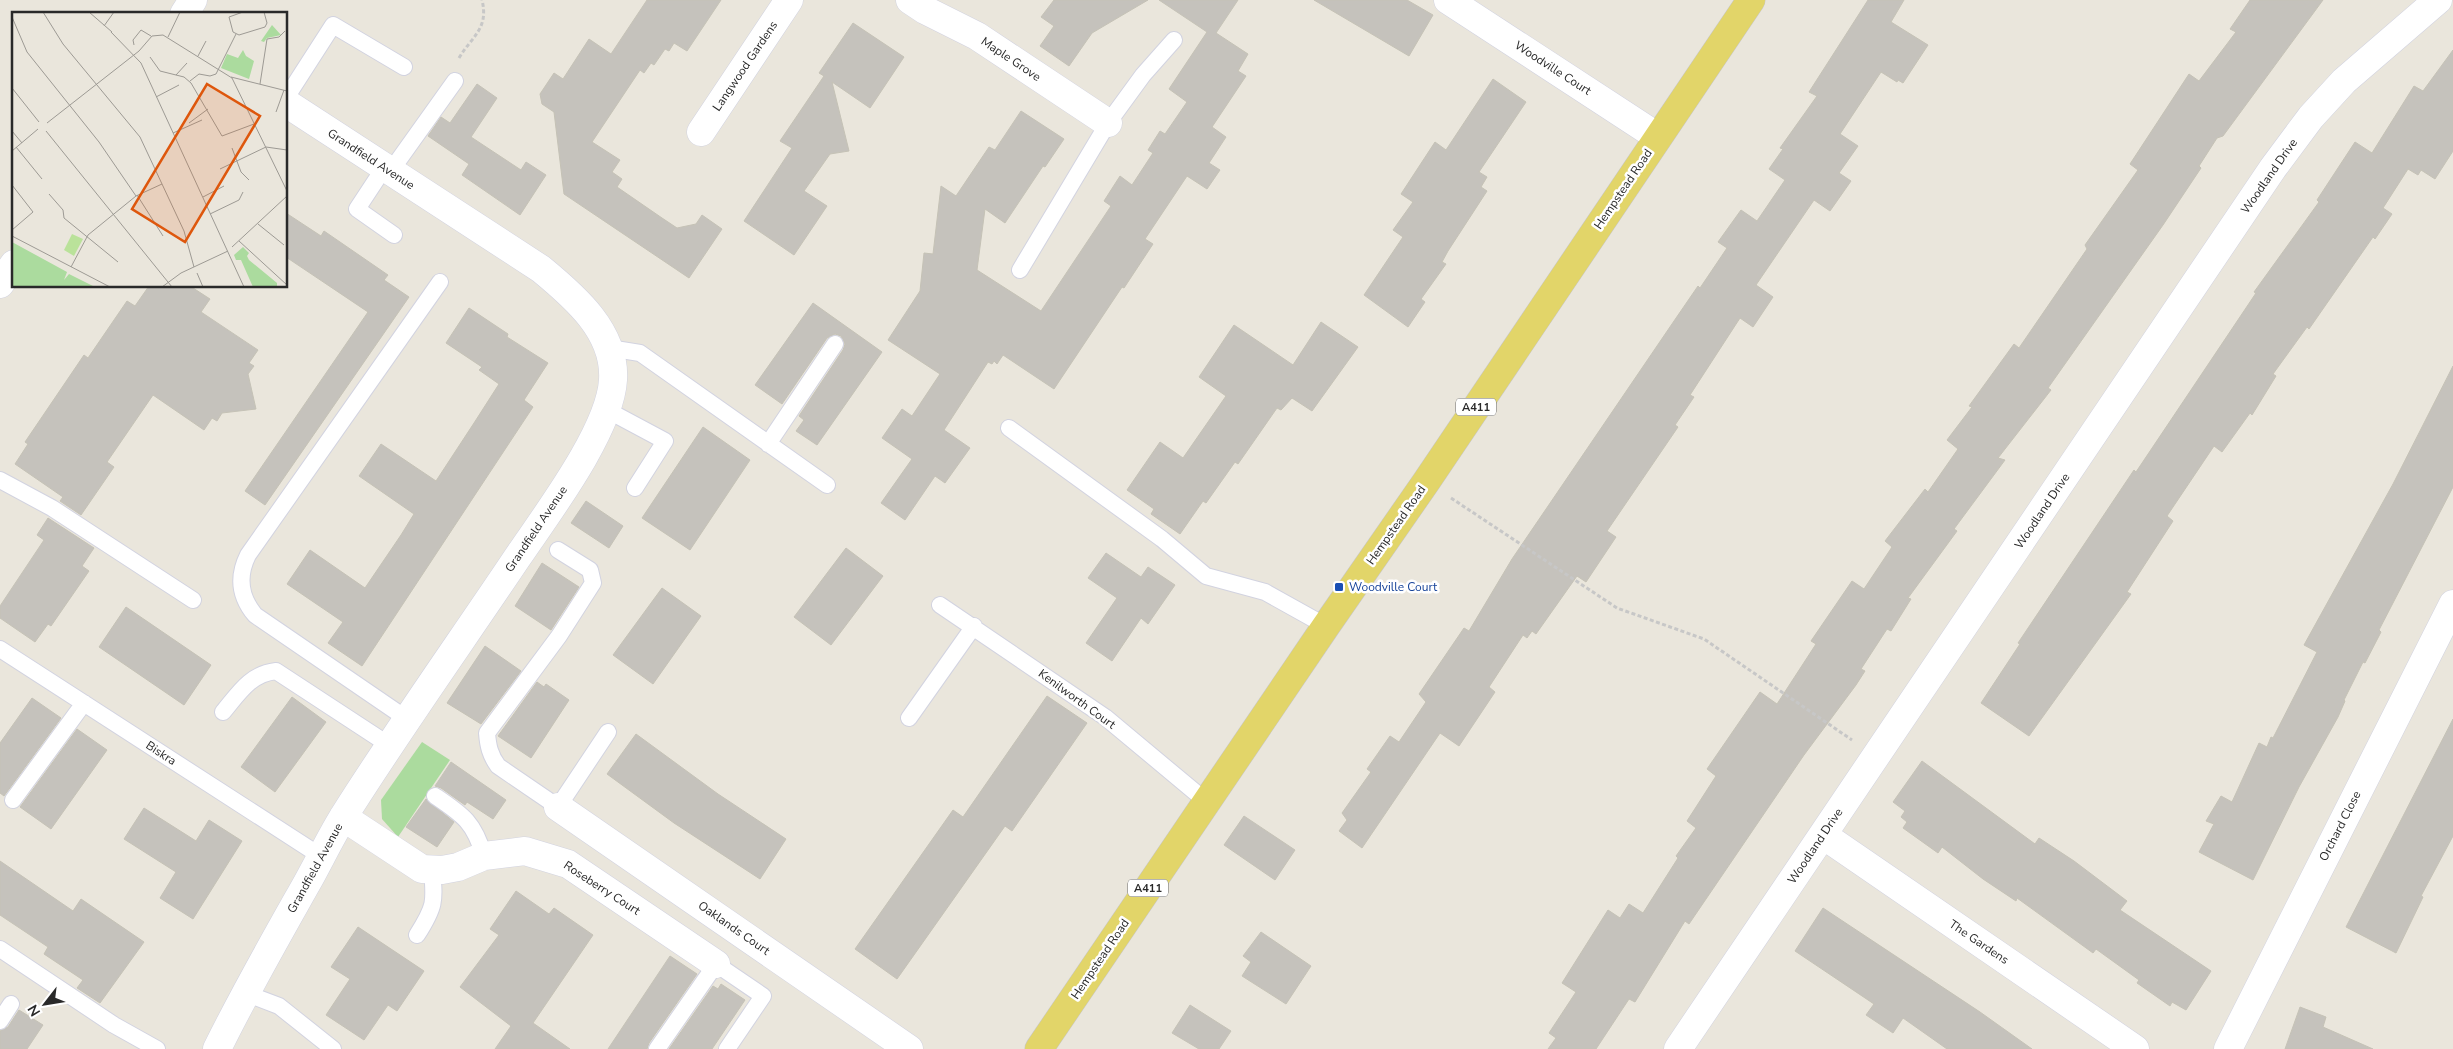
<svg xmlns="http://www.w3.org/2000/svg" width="2453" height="1049" viewBox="0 0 2453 1049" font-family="'Nunito Sans',sans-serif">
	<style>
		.green { fill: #abdb9e }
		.building { fill: #c5c2bc; stroke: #c5c2b6 }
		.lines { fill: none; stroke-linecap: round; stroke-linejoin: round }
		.lane-casing { stroke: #d2d3e0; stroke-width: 18 }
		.street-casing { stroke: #d2d3e0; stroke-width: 29 }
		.secondary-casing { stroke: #d2d3e0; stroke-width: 29 }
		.primary-casing { stroke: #c7c7c7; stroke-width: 29 }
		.path { stroke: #c7c7c7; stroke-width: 3; stroke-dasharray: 4 2.5; stroke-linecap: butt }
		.lane { stroke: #fff; stroke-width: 16 }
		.street { stroke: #fff; stroke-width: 28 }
		.secondary { stroke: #fff; stroke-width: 28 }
		.primary { stroke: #e2d569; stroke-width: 28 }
		.transit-dot { fill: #1a4fb4; stroke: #fff; stroke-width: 2 }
		.labels { text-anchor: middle; stroke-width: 5; stroke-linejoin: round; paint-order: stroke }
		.shield { fill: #fff; stroke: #696969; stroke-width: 1 }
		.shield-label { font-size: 11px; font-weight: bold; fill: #292929 }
		.street-label { font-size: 12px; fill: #292929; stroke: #fff }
		.transit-label { font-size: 12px; fill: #164399; stroke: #fff; text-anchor: start }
		.inset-road { fill: none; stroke: #9d9a94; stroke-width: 1 }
		.view { fill: #de570d; fill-opacity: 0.15; stroke: #de570d; stroke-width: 2.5 }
		.inset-edge { fill: none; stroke: #292929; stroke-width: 2.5 }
	</style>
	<rect width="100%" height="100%" fill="#eae6dc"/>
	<!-- green -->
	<path class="green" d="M 422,742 L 450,760 L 398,837 L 382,819 L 381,800 Z"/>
	<!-- building -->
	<path class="building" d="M 647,0 L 721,0 L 687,51 L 674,43 L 669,51 L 665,49 L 654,65 L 651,63 L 644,73 L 640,70 L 592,142 L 620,160 L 612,172 L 622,179 L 617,187 L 662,218 L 677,228 L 696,224 L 702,215 L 722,229 L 689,278 L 564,194 L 554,112 L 542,104 L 540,94 L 554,73 L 563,79 L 589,39 L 611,54 Z
		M 1054,0 L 1148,0 L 1092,33 L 1069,66 L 1040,46 L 1054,26 L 1041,17 Z
		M 1159,0 L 1238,0 L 1216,33 L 1248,54 L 1238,71 L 1246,76 L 1212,127 L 1226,137 L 1209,163 L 1220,170 L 1207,189 L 1187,176 L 1145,239 L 1153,244 L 1124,288 L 1122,287 L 1054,389 L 1003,355 L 997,364 L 994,361 L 992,364 L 988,362 L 944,430 L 970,448 L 945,483 L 935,476 L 905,520 L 881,503 L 912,459 L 882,438 L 902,409 L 912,416 L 940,374 L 888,340 L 920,291 L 924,253 L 933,254 L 941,186 L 956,196 L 989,147 L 995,150 L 1021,111 L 1064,139 L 1045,167 L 1043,166 L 1005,223 L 985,209 L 977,270 L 1041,311 L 1111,206 L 1104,201 L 1120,176 L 1132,185 L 1153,153 L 1148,150 L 1160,131 L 1165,134 L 1187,102 L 1169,89 L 1207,32 Z
		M 1314,0 L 1407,0 L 1433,15 L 1409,56 Z
		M 1868,0 L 1904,0 L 1891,22 L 1928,45 L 1903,83 L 1898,80 L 1897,82 L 1881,72 L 1840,134 L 1858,146 L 1839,173 L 1851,181 L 1830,211 L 1814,200 L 1756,285 L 1773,297 L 1753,327 L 1740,318 L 1690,395 L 1694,397 L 1675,425 L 1678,427 L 1607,531 L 1616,537 L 1586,582 L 1577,576 L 1536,634 L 1532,631 L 1527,638 L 1523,635 L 1489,687 L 1495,692 L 1459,746 L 1440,733 L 1362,848 L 1339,831 L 1347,820 L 1342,813 L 1371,772 L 1367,769 L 1390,736 L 1399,742 L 1426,702 L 1419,694 L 1464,628 L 1469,631 L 1512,559 L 1674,321 L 1698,286 L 1700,288 L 1727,248 L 1718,242 L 1741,210 L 1757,221 L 1785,180 L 1769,169 L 1783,149 L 1780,148 L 1817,96 L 1809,92 Z
		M 2250,0 L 2323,0 L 2223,136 L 2217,138 L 2199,166 L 2201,168 L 2163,225 L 2048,388 L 2051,390 L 1998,458 L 2005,460 L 1954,529 L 1957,531 L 1908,598 L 1911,599 L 1891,631 L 1887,629 L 1861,669 L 1865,671 L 1856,685 L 1804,755 L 1689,924 L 1685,921 L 1635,1002 L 1629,999 L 1596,1049 L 1548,1049 L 1556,1038 L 1549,1033 L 1576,992 L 1562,983 L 1608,910 L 1620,918 L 1629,904 L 1643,913 L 1678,858 L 1676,856 L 1696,828 L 1687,821 L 1716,776 L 1707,769 L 1760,692 L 1777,704 L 1816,644 L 1811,641 L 1852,581 L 1864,589 L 1892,547 L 1885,541 L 1925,489 L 1928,492 L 1958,449 L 1947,440 L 1972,407 L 1969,406 L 2014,344 L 2019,348 L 2087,249 L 2085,245 L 2138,170 L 2130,164 L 2189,74 L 2199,81 L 2236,32 L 2230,29 Z
		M 853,23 L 904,57 L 870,108 L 832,82 L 849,151 L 830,154 L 804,191 L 827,206 L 794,255 L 744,221 L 792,148 L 780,141 L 824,76 L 819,73 Z
		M 2453,50 L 2453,151 L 2435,179 L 2421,170 L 2418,175 L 2408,169 L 2383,208 L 2392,214 L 2375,239 L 2373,237 L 2309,329 L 2307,327 L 2273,374 L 2276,376 L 2252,415 L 2250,413 L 2222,452 L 2214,446 L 2167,516 L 2173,521 L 2127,592 L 2131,594 L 2029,736 L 1981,703 L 2020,644 L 2018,643 L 2134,470 L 2136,472 L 2256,293 L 2254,292 L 2319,202 L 2317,200 L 2355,142 L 2372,153 L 2414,86 L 2423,91 Z
		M 1493,79 L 1526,102 L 1479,172 L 1487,177 L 1481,187 L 1487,191 L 1448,251 L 1442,262 L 1446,264 L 1421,299 L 1425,302 L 1408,327 L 1364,295 L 1403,237 L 1393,230 L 1413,202 L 1401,194 L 1435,142 L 1446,150 Z
		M 477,84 L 497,98 L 471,137 L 521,170 L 526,162 L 546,175 L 520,215 L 462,175 L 469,164 L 428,136 L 441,117 L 450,123 Z
		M 286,213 L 321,236 L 324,231 L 388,275 L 384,280 L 409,297 L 265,505 L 245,491 L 368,312 L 286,257 Z
		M 149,286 L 190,286 L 210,299 L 201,312 L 258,350 L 249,363 L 254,366 L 248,374 L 256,409 L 222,413 L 217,421 L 212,418 L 204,430 L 153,395 L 107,462 L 114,467 L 81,515 L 60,501 L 63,497 L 15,464 L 28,444 L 25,442 L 84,355 L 88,358 L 127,301 L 135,306 Z
		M 813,303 L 882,352 L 817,445 L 796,431 L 804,420 L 799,416 L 843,350 L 845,344 L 841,336 L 835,334 L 827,338 L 782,404 L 755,385 Z
		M 469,308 L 508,334 L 507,337 L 548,363 L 524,400 L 533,407 L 362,666 L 328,643 L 343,622 L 287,584 L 310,550 L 365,588 L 401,535 L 414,514 L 359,476 L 381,444 L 436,481 L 474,423 L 499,384 L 479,370 L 482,367 L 446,343 Z
		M 1321,322 L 1358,347 L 1312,411 L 1292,398 L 1281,410 L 1277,408 L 1238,464 L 1235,462 L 1206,503 L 1203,501 L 1180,534 L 1151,514 L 1154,509 L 1127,490 L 1160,442 L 1183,458 L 1226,396 L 1199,377 L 1234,325 L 1293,365 Z
		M 2453,366 L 2453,487 L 2379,630 L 2381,632 L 2365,663 L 2363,662 L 2344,700 L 2345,701 L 2338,717 L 2299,787 L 2253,880 L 2199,852 L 2214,824 L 2206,821 L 2221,796 L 2232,802 L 2259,743 L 2267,747 L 2271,737 L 2273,738 L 2317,652 L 2304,645 L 2393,484 Z
		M 703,427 L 750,460 L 690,550 L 642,518 Z
		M 586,501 L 623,526 L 609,548 L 571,523 Z
		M 48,518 L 94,548 L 82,566 L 89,571 L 51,626 L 48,624 L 35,642 L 0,618 L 0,606 L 44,540 L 37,535 Z
		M 846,548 L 883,576 L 831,645 L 794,617 Z
		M 1106,553 L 1141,577 L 1148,567 L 1175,585 L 1148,624 L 1141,618 L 1112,661 L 1086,643 L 1117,598 L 1088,578 Z
		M 542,563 L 579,587 L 551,630 L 515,606 Z
		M 662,588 L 701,616 L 653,684 L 613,655 Z
		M 126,607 L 211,665 L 184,705 L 99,647 Z
		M 485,646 L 521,671 L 481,724 L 447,703 Z
		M 537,682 L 544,687 L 546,684 L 569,700 L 531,758 L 498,736 Z
		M 1047,696 L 1087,723 L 1012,831 L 1005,826 L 897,979 L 855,949 L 953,810 L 963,817 Z
		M 292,697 L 326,722 L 275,792 L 241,767 Z
		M 32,698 L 61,718 L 4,796 L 0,793 L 0,743 Z
		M 2453,719 L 2453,836 L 2421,896 L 2423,897 L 2396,953 L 2346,927 Z
		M 77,729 L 107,750 L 51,829 L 20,807 Z
		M 636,734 L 718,794 L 786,839 L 760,879 L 674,823 L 607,774 Z
		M 1922,761 L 2035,844 L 2039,838 L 2074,861 L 2127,901 L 2120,910 L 2211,971 L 2186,1010 L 2172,1002 L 2170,1006 L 2137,983 L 2139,980 L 2096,949 L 2093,953 L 2017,898 L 2016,901 L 1983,879 L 1942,847 L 1938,853 L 1903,828 L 1907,822 L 1901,817 L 1905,811 L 1893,802 Z
		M 451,762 L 506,800 L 493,819 L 467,802 L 465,805 L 441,788 L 435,786 Z
		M 426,799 L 454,822 L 437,847 L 406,827 Z
		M 144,808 L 196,841 L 209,820 L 242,841 L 193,919 L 160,898 L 176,872 L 124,839 Z
		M 1244,816 L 1295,850 L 1275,880 L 1224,845 Z
		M 0,861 L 73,911 L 81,899 L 144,942 L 100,1003 L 77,988 L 83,980 L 44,954 L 48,947 L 0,915 Z
		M 516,891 L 549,914 L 554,908 L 593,935 L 533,1023 L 570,1049 L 495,1049 L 511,1026 L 460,987 L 499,935 L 490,929 Z
		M 1823,908 L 1980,1012 L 2032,1049 L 1947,1049 L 1903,1018 L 1893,1033 L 1866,1015 L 1874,1004 L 1795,951 Z
		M 358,927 L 424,971 L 397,1011 L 388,1005 L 364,1040 L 326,1015 L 350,979 L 331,967 Z
		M 1261,932 L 1311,966 L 1286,1004 L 1242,976 L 1251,962 L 1243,956 Z
		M 670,956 L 697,974 L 649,1043 L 647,1049 L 608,1049 Z
		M 721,984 L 745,1000 L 712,1049 L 669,1049 L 713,986 L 718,989 Z
		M 1190,1005 L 1231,1031 L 1219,1049 L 1199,1049 L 1172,1033 Z
		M 2300,1007 L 2326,1017 L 2323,1027 L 2373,1049 L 2285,1049 Z
		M 19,1010 L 43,1025 L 27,1049 L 0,1049 L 0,1031 L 8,1027 Z"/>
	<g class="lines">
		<!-- lane casing -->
		<g class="lane-casing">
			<path id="lane" d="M 286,98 L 333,25 L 404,67
				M 384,168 L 357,209 L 394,235
				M 390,172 L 455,81
				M 1020,270 L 1108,123 L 1143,75 L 1174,40
				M 609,348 L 640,353 L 827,485
				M 607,410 L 665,441 L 635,488
				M 1009,428 L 1162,539 L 1206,576 L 1265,592 L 1326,626
				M 768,444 L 835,344
				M 0,480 L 52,508 L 193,600
				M 558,550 L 590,570 L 593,583 L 559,636 L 487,733 C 488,746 490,755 498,766 L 558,807 L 608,732
				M 940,605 L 1105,717 L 1207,802
				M 0,649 L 322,857
				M 223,712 C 239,693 250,674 276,671 L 389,745
				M 909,718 L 974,626
				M 407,719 L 255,615 C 240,597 237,577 248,555 L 440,282
				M 435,796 C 463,815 474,822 484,856
				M 13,800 L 84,703
				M 417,935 C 435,907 435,902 432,870
				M 0,949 L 114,1025 L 157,1049
				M 245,993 L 279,1006 L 333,1049
				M 0,1021 L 11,1004
				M 657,1049 L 716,964 L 763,996 L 727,1049"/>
		</g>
		<!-- street casing -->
		<g class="street-casing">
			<path id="street" d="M 910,0 L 925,10 L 977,36 L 1108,123
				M 1448,0 L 1658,137
				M 701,132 L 789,0
				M 558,807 L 909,1049
				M 343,817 L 422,869 L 442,870 L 458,867 L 484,856 L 525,851 L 568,864 L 716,964
				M 1823,835 L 2135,1049
				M 217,1049 C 245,992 276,938 307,883 C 320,860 331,836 345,814 C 400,727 460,643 517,558 C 546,515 610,431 613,380 C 616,332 575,297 541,269 L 286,103
				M 1678,1049 L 2273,168 L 2311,117 L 2344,81 L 2438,0
				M 2228,1049 L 2453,604"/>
		</g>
		<!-- secondary casing -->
		<g class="secondary-casing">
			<path id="secondary" d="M 184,14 L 193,0
				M 0,284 L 14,264"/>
		</g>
		<!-- primary casing -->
		<g class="primary-casing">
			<path id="primary" d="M 1039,1049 L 1326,626 L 1426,482 L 1751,0"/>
		</g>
		<!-- path -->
		<path class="path" d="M 459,58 C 472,36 489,29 482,0
			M 1451,498 L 1617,608 L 1704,639 L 1852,740"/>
		<!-- lane -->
		<use href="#lane" class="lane"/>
		<!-- street -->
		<use href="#street" class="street"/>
		<!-- secondary -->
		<use href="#secondary" class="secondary"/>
		<!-- primary -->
		<use href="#primary" class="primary"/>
	</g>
	<!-- markers -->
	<rect class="transit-dot" x="1334" y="582" width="10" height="10" rx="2.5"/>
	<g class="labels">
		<!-- shield labels -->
		<g class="shield">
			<rect x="1456" y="398.5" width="40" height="17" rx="4"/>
			<rect x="1128" y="879.5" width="40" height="17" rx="4"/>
		</g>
		<g class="shield-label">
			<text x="1476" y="411">A411</text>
			<text x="1148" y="892">A411</text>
		</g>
		<!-- street labels -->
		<g class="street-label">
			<text transform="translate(1011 59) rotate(34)" y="4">Maple Grove</text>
			<text transform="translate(745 66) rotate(-56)" y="4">Langwood Gardens</text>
			<text transform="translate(1553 68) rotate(33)" y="4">Woodville Court</text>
			<text transform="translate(371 159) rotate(33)" y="4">Grandfield Avenue</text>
			<text transform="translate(2269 176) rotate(-55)" y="4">Woodland Drive</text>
			<text transform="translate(1623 189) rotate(-56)" y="4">Hempstead Road</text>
			<text transform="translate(2042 511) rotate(-56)" y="4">Woodland Drive</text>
			<text transform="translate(1396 525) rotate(-55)" y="4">Hempstead Road</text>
			<text transform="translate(536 529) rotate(-56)" y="4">Grandfield Avenue</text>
			<text transform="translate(1077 699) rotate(36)" y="4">Kenilworth Court</text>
			<text transform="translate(161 753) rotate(33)" y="4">Biskra</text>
			<text transform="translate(2340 826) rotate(-63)" y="4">Orchard Close</text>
			<text transform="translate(1815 846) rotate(-56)" y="4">Woodland Drive</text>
			<text transform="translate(315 868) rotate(-61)" y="4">Grandfield Avenue</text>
			<text transform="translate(602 888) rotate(33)" y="4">Roseberry Court</text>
			<text transform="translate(734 928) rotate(35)" y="4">Oaklands Court</text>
			<text transform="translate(1979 942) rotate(34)" y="4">The Gardens</text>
			<text transform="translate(1100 959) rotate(-56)" y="4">Hempstead Road</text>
		</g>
		<!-- transit labels -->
		<g class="transit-label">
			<text x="1349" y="591">Woodville Court</text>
		</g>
	</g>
	<!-- overview -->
	<g transform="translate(12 12)">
		<rect width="275" height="275" fill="#eae6dc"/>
		<path d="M 260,13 L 269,23 L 255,26 L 252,30 L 249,29 ZM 231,38 L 234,44 L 242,49 L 237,67 L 209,56 L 215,42 L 226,46 ZM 0,230 L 55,260 L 52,268 L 57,262 L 83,275 L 0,275 ZM 231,235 L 237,241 L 235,244 L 237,248 L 265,271 L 265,275 L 241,275 L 229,248 L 224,248 L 222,243 Z" fill="#abdb9e"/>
		<path d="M 60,222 L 71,227 L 62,244 L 52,238 Z" fill="#bae29a"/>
		<path class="inset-road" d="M 31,0 L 51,32 L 128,125 L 172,219 L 182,255M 77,0 L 100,20M 231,0 L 217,5 L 221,20 L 227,23 L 253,15 L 255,11 L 252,0M 0,5 L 15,40 L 87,130 L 124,184M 92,14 L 102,0M 99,20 L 129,51 L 232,275M 156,25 L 168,0M 122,33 L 121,28 L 129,18 L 139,24M 186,44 L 194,29M 138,45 L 148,59 L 172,65 L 179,71 L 210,124 L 242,112M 164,63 L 175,51M 219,65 L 275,79M 178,69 L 187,62 L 198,64 L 204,62 L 224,22M 248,72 L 255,27 L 267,25 L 273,19M 0,76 L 27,110M 144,85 L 167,73M 264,100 L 272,78M 35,111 L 127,39 L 140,24 L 151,23 L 220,66 L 275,179M 177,111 L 196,97M 0,119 L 10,131M 34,119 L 160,275M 161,121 L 190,108M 4,135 L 30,167M 220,136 L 229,160 L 237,168M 0,139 L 26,117M 208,157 L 254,135 L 275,138M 0,173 L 21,200 L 0,218M 37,182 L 51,198 L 52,206 L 106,250M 125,183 L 151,224M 191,185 L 212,174M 198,202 L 227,188 L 231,180M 246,212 L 272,233M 0,224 L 98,275M 227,229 L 275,273M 220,235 L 275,184M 59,255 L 76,223 L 124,184 L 150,172M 185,261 L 191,275M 150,275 L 169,261 L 216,239"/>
		<path class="view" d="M 195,72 L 248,104 L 173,230 L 120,197 Z"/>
		<rect width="275" height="275" class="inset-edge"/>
	</g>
	<!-- north arrow -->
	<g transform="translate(45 1004) rotate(239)" stroke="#ffffff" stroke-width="4" paint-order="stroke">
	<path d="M0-4L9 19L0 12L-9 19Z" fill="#292929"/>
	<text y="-8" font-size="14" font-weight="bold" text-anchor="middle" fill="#292929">N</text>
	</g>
</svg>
